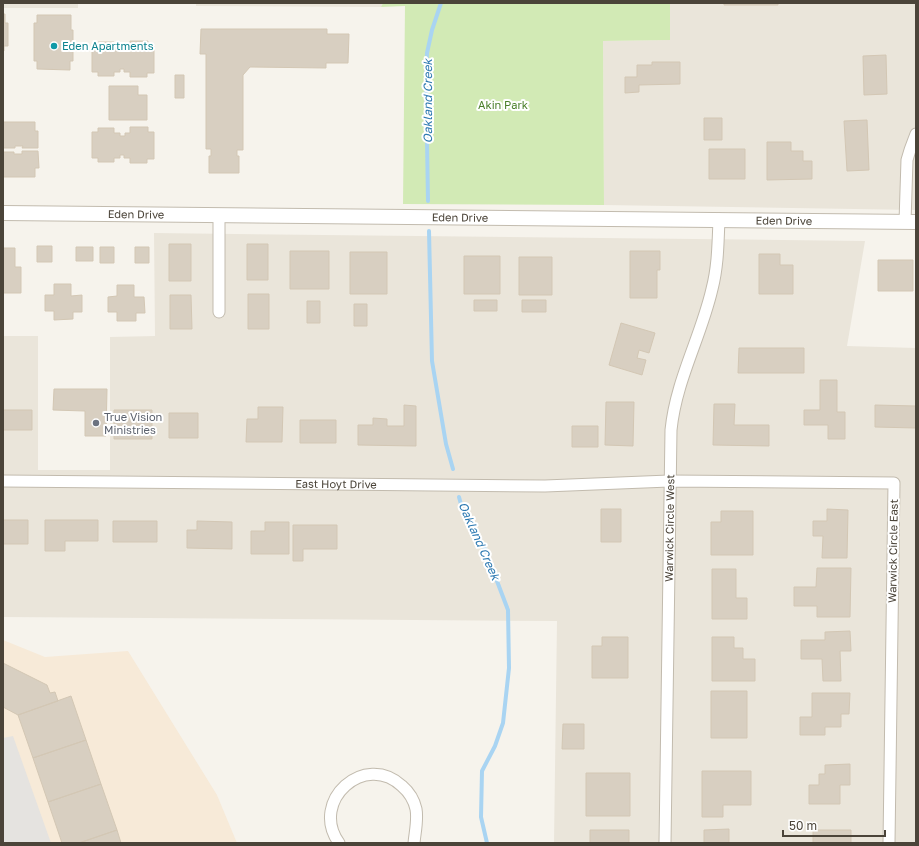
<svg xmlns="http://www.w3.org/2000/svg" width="919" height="846" viewBox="0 0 919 846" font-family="'Golos Text',sans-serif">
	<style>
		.residential { fill: #eae5da }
		.commercial { fill: #f7ead8 }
		.green { fill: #d2eab5 }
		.parking { fill: #e5e3e0 }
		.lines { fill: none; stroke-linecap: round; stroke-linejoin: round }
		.stream { stroke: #a9d4f2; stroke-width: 4 }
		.building { fill: #d8cfc1; stroke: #d3c7b4 }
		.minor-casing { stroke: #c2bbae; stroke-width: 13 }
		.tertiary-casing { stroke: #c2bbae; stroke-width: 16 }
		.minor { stroke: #fff; stroke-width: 11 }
		.tertiary { stroke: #fff; stroke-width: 14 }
		.culture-dot { fill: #0f9aa8; stroke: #fff; stroke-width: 1.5 }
		.worship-dot { fill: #6b7280; stroke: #fff; stroke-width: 1.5 }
		.labels { text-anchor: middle; stroke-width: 4; stroke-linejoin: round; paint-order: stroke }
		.culture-label { font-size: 11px; fill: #0d838f; stroke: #fff; text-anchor: start }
		.park-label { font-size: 11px; fill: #4a7f2a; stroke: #fff }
		.street-label { font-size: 11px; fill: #4b4439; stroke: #fff }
		.worship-label { font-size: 11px; fill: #5b616d; stroke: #fff; text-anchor: start }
		.water-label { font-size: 12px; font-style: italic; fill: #2e7ab2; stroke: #fff }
	</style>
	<rect width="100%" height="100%" fill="#f6f3ec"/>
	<!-- residential -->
	<path class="residential" d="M 3,3 L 78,3 L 78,8 L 3,8 Z
		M 196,3 L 383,3 L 381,7 L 196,6 Z
		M 670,3 L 916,3 L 916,210 L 604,205 L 603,41 L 670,40 Z
		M 154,233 L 865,241 L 847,346 L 916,348 L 916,843 L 554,843 L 557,621 L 3,617 L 3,336 L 38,336 L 38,470 L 110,470 L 110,337 L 155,336 Z"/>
	<!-- commercial -->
	<path class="commercial" d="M 3,640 L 45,657 L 128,651 L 217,795 L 237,843 L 3,843 Z"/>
	<!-- green -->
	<path class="green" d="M 383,3 L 670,3 L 670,40 L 603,41 L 604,205 L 403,204 L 405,6 L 381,7 Z"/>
	<!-- parking -->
	<path class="parking" d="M 13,736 L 51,843 L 3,843 L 3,738 Z"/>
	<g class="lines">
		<!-- stream -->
		<path class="stream" d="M 428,201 L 426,79 L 427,53 L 432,30 L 441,3
			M 429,231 L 432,361 L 446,444 L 453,469
			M 459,497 L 462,508 L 484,547 L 508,610 L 509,668 L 503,723 L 495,746 L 482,771 L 481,817 L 487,843"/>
	</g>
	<!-- building -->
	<path class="building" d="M 724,3 L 778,3 L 778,5 L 724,5 Z
		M 3,14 L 5,14 L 5,23 L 8,23 L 8,46 L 4,46 L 4,51 L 3,51 Z
		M 37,15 L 71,15 L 71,30 L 73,30 L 73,61 L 70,61 L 70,70 L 37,69 L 37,61 L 34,61 L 34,23 L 37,23 Z
		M 201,29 L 327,29 L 327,34 L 349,34 L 348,63 L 326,63 L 326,68 L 250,67 L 243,75 L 243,150 L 237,150 L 237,156 L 239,156 L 239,173 L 209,173 L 209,156 L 211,156 L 211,149 L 206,149 L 206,54 L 200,54 Z
		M 130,41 L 148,41 L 148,46 L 154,46 L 154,73 L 147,73 L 147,77 L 130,77 L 130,72 L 124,72 L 124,69 L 120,69 L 120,72 L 114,72 L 114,76 L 98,76 L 98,72 L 92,72 L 92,46 L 98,46 L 98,42 L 114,42 L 114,46 L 120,46 L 120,49 L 125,49 L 125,47 L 130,47 Z
		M 886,55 L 887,94 L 864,95 L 863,56 Z
		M 652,62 L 680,62 L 680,84 L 639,85 L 639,92 L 625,93 L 625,77 L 637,77 L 637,65 L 652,65 Z
		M 175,75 L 184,75 L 184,98 L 175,98 Z
		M 109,86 L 138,86 L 138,95 L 147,95 L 147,120 L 109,120 Z
		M 704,118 L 722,118 L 722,140 L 704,140 Z
		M 867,120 L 869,170 L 847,171 L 844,121 Z
		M 3,122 L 35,122 L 35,131 L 38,131 L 38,148 L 22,148 L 23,146 L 15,146 L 15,148 L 3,148 Z
		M 130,127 L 148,127 L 148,132 L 154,132 L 154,159 L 147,159 L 147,163 L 130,163 L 130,158 L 124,158 L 124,155 L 120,155 L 120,158 L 114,158 L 114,162 L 98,162 L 98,158 L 92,158 L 92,132 L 98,132 L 98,128 L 114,128 L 114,133 L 120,133 L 120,136 L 125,136 L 125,133 L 130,133 Z
		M 767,142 L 791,142 L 791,151 L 803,151 L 803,161 L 812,161 L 812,179 L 767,180 Z
		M 709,149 L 745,149 L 745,179 L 709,179 Z
		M 22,151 L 38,151 L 39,168 L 35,168 L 35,177 L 3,177 L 3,152 L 14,152 L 14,154 L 22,154 Z
		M 169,244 L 191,244 L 191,281 L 169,281 Z
		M 247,244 L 268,244 L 268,280 L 247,280 Z
		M 37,246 L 52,246 L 52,262 L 37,262 Z
		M 76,247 L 93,247 L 93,261 L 76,261 Z
		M 100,247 L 114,247 L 114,263 L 100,263 Z
		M 135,247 L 149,247 L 149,263 L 135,263 Z
		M 3,248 L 15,248 L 15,267 L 21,267 L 21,293 L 3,293 Z
		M 290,251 L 329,251 L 329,289 L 290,289 Z
		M 630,251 L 660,251 L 660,270 L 657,270 L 657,298 L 630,298 Z
		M 350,252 L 387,252 L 387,294 L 350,294 Z
		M 759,254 L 780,254 L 780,265 L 793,265 L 793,294 L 759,294 Z
		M 464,256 L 500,256 L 500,294 L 464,294 Z
		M 519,257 L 552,257 L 552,295 L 519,295 Z
		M 878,260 L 913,260 L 913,291 L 878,291 Z
		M 54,284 L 71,284 L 71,296 L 82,295 L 82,312 L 73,312 L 73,319 L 54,320 L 54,311 L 45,311 L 45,295 L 54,295 Z
		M 117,285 L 134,285 L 134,297 L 144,297 L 145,313 L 136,313 L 136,321 L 117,321 L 117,312 L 108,312 L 108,297 L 117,296 Z
		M 248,294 L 269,294 L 269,329 L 248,329 Z
		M 170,295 L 191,295 L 192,329 L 170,329 Z
		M 474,300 L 497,300 L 497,311 L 474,311 Z
		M 522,300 L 546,300 L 546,312 L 522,312 Z
		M 307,301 L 320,301 L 320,323 L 307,323 Z
		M 354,304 L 367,304 L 367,326 L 354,326 Z
		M 621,323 L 655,333 L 649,353 L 639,350 L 637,358 L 646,360 L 642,375 L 609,365 Z
		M 739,348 L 804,348 L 804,373 L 738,373 Z
		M 820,380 L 837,380 L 837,412 L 845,412 L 845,439 L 828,439 L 828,425 L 804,425 L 804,410 L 820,410 Z
		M 54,389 L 107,389 L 106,436 L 85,436 L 85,411 L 53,410 Z
		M 606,402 L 634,402 L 633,446 L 605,445 Z
		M 714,404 L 735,404 L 734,425 L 769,425 L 769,446 L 713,445 Z
		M 404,405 L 416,406 L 416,446 L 358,445 L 358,425 L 373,425 L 373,418 L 387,419 L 387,426 L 404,426 Z
		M 875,405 L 916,406 L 916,428 L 875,427 Z
		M 258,407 L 283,407 L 282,442 L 246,442 L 247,419 L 258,419 Z
		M 3,410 L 32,410 L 32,430 L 3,430 Z
		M 114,410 L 152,410 L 152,439 L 114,439 Z
		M 169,413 L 198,413 L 198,438 L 169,438 Z
		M 300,420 L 336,420 L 336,443 L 300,443 Z
		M 572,426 L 598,426 L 598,447 L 572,447 Z
		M 601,509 L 621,509 L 621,542 L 601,542 Z
		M 827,509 L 848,510 L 847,558 L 822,558 L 823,536 L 813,536 L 813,521 L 827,521 Z
		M 721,511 L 753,511 L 753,555 L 711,555 L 711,522 L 721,522 Z
		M 3,520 L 28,520 L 28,544 L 3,544 Z
		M 45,520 L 98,520 L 98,541 L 65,541 L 65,551 L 45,551 Z
		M 113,521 L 157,521 L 157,542 L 113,542 Z
		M 197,521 L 232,522 L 232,549 L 187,548 L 187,530 L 197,530 Z
		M 265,522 L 289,522 L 289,554 L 251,554 L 251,531 L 265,531 Z
		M 293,525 L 337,525 L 337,549 L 303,549 L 303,561 L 293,561 Z
		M 817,568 L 851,568 L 850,617 L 817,617 L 817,606 L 794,606 L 794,587 L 816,587 Z
		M 712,569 L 736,569 L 736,598 L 747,598 L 747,619 L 712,619 Z
		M 850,631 L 851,651 L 840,651 L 841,681 L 823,681 L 822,659 L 801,659 L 801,640 L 825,640 L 825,632 Z
		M 602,637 L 628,637 L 628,678 L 592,678 L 592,646 L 602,646 Z
		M 712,637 L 734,637 L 734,648 L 743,648 L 743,659 L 755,659 L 755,681 L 712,681 Z
		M 3,663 L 47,685 L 50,693 L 55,692 L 58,701 L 18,715 L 3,707 Z
		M 711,691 L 747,691 L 747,738 L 711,738 Z
		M 812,693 L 850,693 L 849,714 L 841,714 L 841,727 L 825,727 L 825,735 L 800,735 L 800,717 L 812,717 Z
		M 71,696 L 86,740 L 33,758 L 18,715 Z
		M 563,724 L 584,724 L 584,749 L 562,749 Z
		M 86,740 L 101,784 L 48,802 L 33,758 Z
		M 850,764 L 850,785 L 840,785 L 840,804 L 809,804 L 809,785 L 819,785 L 819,774 L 825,774 L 825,765 Z
		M 702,771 L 751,771 L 751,805 L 723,805 L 723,817 L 702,817 Z
		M 586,773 L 630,773 L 630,816 L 586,816 Z
		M 101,784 L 117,830 L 79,843 L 62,843 L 48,802 Z
		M 729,829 L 729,843 L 704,843 L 704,830 Z
		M 117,830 L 121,843 L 79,843 Z
		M 590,830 L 629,830 L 629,843 L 590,843 Z
		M 813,830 L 851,830 L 851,843 L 813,843 Z"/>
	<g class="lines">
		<!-- minor casing -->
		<g class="minor-casing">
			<g id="minor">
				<path d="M 905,222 L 907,160 L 910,150 L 916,134"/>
				<path d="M 219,312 L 219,215"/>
				<path id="s1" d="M 3,481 L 545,486 L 669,481 L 894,483 L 889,843"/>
				<path d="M 339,843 C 309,801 365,751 402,786 C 409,792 414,800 416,809 C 418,820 415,832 414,843"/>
				<path id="s2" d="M 665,843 L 671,430 C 676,380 701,337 712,289 C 718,266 718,243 719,219"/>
			</g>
		</g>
		<!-- tertiary casing -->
		<g class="tertiary-casing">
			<g id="tertiary">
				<path id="s3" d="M 3,213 L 916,222"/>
			</g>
		</g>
		<!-- minor -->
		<use href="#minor" class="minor"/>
		<!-- tertiary -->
		<use href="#tertiary" class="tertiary"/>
	</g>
	<!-- markers -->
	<circle class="culture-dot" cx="54" cy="46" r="4"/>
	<circle class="worship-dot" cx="96" cy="423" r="4"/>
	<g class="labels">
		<!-- culture labels -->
		<g class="culture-label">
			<text x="62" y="50">Eden Apartments</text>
		</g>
		<!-- park labels -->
		<g class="park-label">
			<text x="503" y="109">Akin Park</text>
		</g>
		<!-- street labels -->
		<g class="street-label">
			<text dy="4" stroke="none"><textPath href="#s3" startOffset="133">Eden Drive</textPath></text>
			<text dy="4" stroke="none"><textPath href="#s3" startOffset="457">Eden Drive</textPath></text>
			<text dy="4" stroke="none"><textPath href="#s3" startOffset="781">Eden Drive</textPath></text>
			<text dy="4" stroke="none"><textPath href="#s1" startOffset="333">East Hoyt Drive</textPath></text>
			<text dy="4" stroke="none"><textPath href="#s2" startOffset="315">Warwick Circle West</textPath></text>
			<text transform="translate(893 551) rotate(-89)" y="4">Warwick Circle East</text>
		</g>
		<!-- worship labels -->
		<g class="worship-label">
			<text x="104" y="421">True Vision<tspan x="104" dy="13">Ministries</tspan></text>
		</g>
		<!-- water labels -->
		<g class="water-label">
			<text transform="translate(428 101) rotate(-90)" y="4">Oakland Creek</text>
			<text transform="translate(479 541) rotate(66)" y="4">Oakland Creek</text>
		</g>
	</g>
	<!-- border -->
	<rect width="919" height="846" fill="none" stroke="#4b4439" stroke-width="8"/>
	<!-- scale -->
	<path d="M783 830v6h102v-6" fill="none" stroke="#4b4439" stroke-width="2"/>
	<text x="789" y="830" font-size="12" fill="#4b4439" stroke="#ffffff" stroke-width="3" paint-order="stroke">50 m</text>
</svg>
